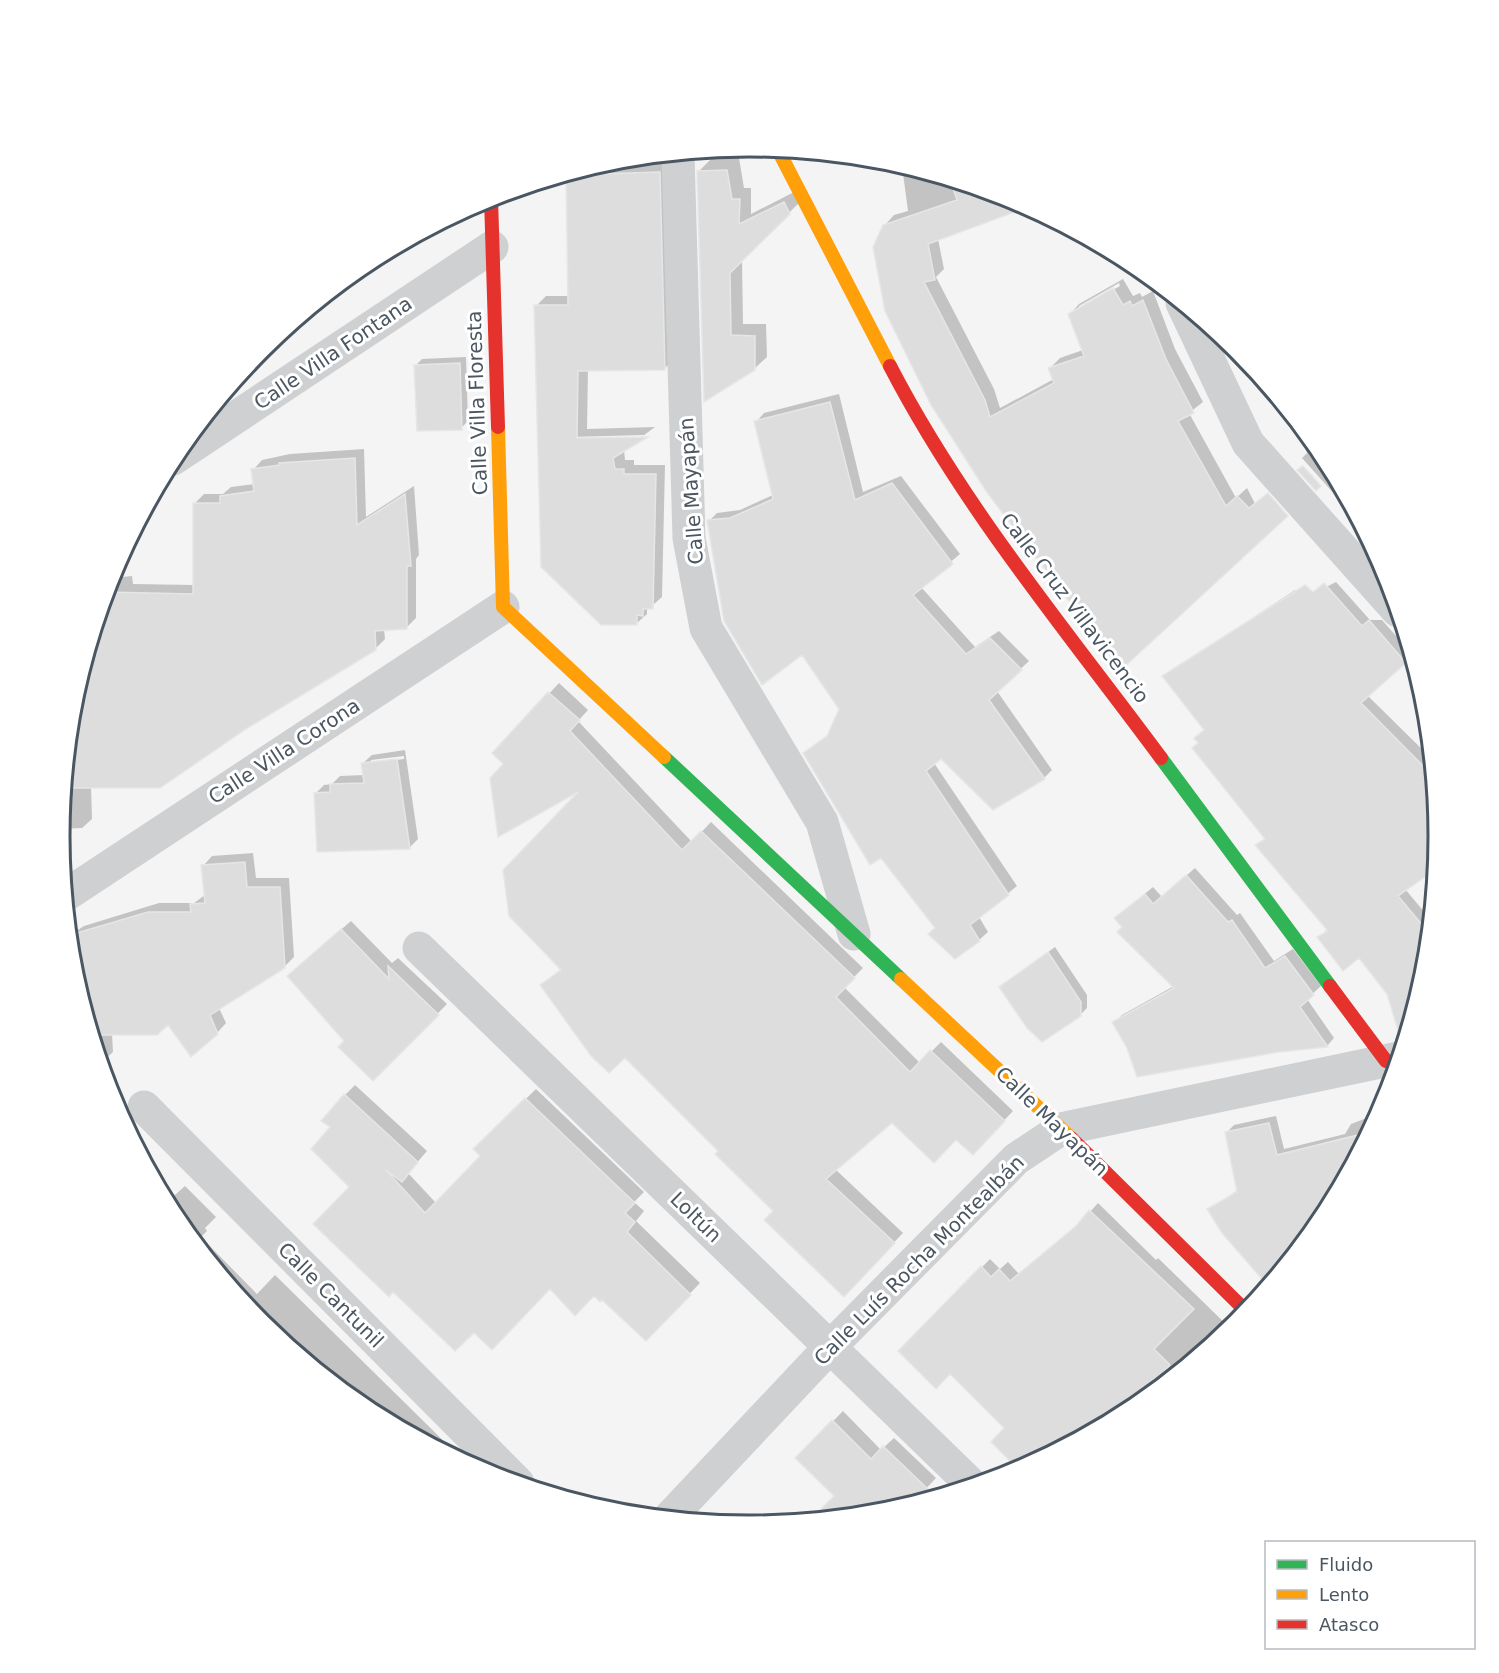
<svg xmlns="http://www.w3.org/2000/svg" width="1499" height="1673" viewBox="0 0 1499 1673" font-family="'DejaVu Sans',sans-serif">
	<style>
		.shadow { fill: #0003; fill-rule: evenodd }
		.building { fill: #ddddde; stroke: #e5e6e7; stroke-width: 1.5 }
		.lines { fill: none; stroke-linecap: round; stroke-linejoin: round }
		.street { stroke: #ced0d2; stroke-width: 33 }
		.fast { stroke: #30b455; stroke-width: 14 }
		.slow { stroke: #ff9f0a; stroke-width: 14 }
		.jam { stroke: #e5322d; stroke-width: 14 }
		.labels { text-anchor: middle; stroke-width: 6; stroke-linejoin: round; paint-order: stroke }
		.street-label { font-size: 20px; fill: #4a5661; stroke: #fff }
		.rim { fill: none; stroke: #4a5661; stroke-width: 3 }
	</style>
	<rect width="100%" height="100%" fill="#f4f4f4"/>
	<!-- shadow -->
	<path class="shadow" d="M 739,158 L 744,188 L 751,188 L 751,214 L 796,191 L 801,201 L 742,259 L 743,324 L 766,324 L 767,357 L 754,369 L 705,400 L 699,171 L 711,159 Z
		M 669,162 L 675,358 L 665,368 L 588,369 L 587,429 L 655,427 L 624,450 L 625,460 L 634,460 L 634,465 L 665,465 L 662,597 L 647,610 L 647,614 L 636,624 L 602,624 L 536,306 L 546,296 L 570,296 L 568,175 L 601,164 ZM 644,435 L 641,439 L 570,440 L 570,437 Z
		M 902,166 L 1024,205 L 938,239 L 944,269 L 936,277 L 994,389 L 1000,408 L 1054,379 L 1050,368 L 1060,358 L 1083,350 L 1070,314 L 1079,304 L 1123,279 L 1133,296 L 1140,293 L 1142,297 L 1153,291 L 1175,349 L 1203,402 L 1189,413 L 1236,498 L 1247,488 L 1269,531 L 1121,667 L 884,226 L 894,215 L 908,211 ZM 1119,283 L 1120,286 L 1079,309 L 1079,306 Z
		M 466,357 L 468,421 L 461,428 L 415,366 L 422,359 Z
		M 839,394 L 863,492 L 901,476 L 960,554 L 921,587 L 975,647 L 999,631 L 1029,661 L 997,691 L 1052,770 L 1044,778 L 941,757 L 934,763 L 1017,886 L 979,917 L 988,932 L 979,940 L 936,928 L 805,754 L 830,733 L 841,709 L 709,521 L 717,513 L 740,510 L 773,495 L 756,422 L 764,413 Z
		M 1292,415 L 1323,454 L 1348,501 L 1344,505 L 1302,458 L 1307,453 Z
		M 364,449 L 366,517 L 414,486 L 419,555 L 416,559 L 416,618 L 406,628 L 384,629 L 385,639 L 375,649 L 91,786 L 92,819 L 82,828 L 61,829 L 73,702 L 111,578 L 132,576 L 133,584 L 194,585 L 194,504 L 204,494 L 223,494 L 231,487 L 255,484 L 253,470 L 262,460 L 290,454 Z
		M 1336,582 L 1370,620 L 1382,620 L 1411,653 L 1405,662 L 1368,696 L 1429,756 L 1431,755 L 1439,836 L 1436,867 L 1405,889 L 1431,920 L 1426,971 L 1388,994 L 1359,956 L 1319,937 L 1328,929 L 1257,845 L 1266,837 L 1200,743 L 1205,729 L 1164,676 L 1295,590 L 1300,600 Z
		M 559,683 L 588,710 L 578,721 L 692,842 L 711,822 L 863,968 L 844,987 L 920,1063 L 941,1042 L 1013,1111 L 973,1153 L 957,1138 L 892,1121 L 835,1169 L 903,1233 L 844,1294 L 775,1210 L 720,1150 L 625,1056 L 542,985 L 561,969 L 585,787 L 506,764 L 494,753 Z
		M 405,750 L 418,839 L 409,848 L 315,794 L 324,785 L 332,784 L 340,776 L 364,775 L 363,763 L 372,755 ZM 404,756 L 404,759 L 371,763 L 371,760 Z
		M 253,853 L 256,878 L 289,878 L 294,957 L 284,967 L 219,1008 L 226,1023 L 217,1033 L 169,1023 L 112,1034 L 113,1052 L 101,1063 L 73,971 L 70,935 L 84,926 L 159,903 L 194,903 L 205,895 L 203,866 L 212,856 Z
		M 1195,868 L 1237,915 L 1240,913 L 1274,961 L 1293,949 L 1321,986 L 1307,999 L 1334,1038 L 1327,1046 L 1129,1049 L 1114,1022 L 1122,1015 L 1174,986 L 1124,927 L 1124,911 L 1153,887 L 1162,897 Z
		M 351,921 L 392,963 L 398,958 L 447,1004 L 373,1079 L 298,967 Z
		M 1055,947 L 1087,995 L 1087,1008 L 1080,1015 L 1001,987 Z
		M 355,1085 L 427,1151 L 408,1173 L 436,1203 L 482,1156 L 475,1149 L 536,1089 L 644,1192 L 634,1202 L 644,1211 L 636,1221 L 700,1283 L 646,1339 L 603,1298 L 351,1187 L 332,1127 L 345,1095 Z
		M 1380,1113 L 1323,1220 L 1269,1285 L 1255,1271 L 1209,1209 L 1238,1190 L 1227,1132 L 1234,1125 L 1276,1116 L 1284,1149 L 1345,1134 L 1351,1124 Z
		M 185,1186 L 216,1217 L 205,1228 L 207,1231 L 201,1237 L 257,1294 L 275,1275 L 465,1462 L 366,1410 L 262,1324 L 176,1219 L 167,1202 Z
		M 1098,1203 L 1156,1260 L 1158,1258 L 1231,1329 L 1132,1410 L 1021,1470 L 993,1442 L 1006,1428 L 950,1372 L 900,1351 L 990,1259 L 1000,1269 L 1008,1262 L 1019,1274 L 1081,1222 Z
		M 843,1411 L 881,1450 L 894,1438 L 936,1478 L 921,1494 L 884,1513 L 812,1520 L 836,1496 L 797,1458 Z"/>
	<!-- building -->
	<path class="building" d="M 727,170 L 732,199 L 740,199 L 739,224 L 784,202 L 790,214 L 730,273 L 731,335 L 755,336 L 755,370 L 704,402 L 697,171 Z
		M 660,172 L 665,370 L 578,371 L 577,438 L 648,437 L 613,458 L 615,469 L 624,469 L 624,474 L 656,474 L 653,609 L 643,609 L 643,616 L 637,615 L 637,625 L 601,625 L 541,567 L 534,305 L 568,305 L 566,175 Z
		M 950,180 L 1014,200 L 1028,207 L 928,244 L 935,280 L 924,282 L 985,400 L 990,417 L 1054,383 L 1048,368 L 1084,356 L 1068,314 L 1113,288 L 1123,305 L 1130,301 L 1132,306 L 1143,300 L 1166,359 L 1194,413 L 1178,421 L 1226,506 L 1237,496 L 1249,508 L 1268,493 L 1288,516 L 1121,670 L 986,491 L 931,405 L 885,311 L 873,247 L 883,225 L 957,200 Z
		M 460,363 L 462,430 L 417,431 L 414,365 Z
		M 830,402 L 855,500 L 892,483 L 953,564 L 913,595 L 966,654 L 990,638 L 1022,670 L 989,700 L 1045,779 L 993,810 L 941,759 L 926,771 L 1009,895 L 970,925 L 980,941 L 955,959 L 928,934 L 935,928 L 881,858 L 870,865 L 803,753 L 827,736 L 839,709 L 802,655 L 762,685 L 724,621 L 707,520 L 730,518 L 773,499 L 754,421 Z
		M 355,458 L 357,525 L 405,494 L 411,566 L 407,566 L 407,629 L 375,631 L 376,650 L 246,729 L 160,788 L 65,788 L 73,702 L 107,592 L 193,594 L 193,503 L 220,503 L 220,496 L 254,491 L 251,469 L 280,465 L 279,463 Z
		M 1303,466 L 1321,486 L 1316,491 L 1297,470 Z
		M 1324,583 L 1362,626 L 1369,620 L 1406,663 L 1361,703 L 1433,776 L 1436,802 L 1426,813 L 1438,829 L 1436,869 L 1398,896 L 1429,933 L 1426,971 L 1405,1040 L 1401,1040 L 1387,994 L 1359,958 L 1343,971 L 1317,937 L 1328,931 L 1255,845 L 1265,839 L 1192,748 L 1198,743 L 1194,738 L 1204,730 L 1162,676 L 1305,585 L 1313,592 Z
		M 548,692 L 580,720 L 570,731 L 682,850 L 701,831 L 855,978 L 836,997 L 910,1072 L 930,1050 L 1005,1121 L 973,1155 L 956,1140 L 934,1163 L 892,1123 L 826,1179 L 895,1243 L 844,1297 L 764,1220 L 773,1211 L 715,1154 L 718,1151 L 625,1058 L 609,1073 L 591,1056 L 540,985 L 561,970 L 509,916 L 503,870 L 578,792 L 498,837 L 490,778 L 503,764 L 492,753 Z
		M 397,759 L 410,849 L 317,852 L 314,793 L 330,792 L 330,784 L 364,783 L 361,763 Z
		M 245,862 L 247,887 L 280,887 L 285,968 L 210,1015 L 218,1034 L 191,1057 L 168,1025 L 157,1035 L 93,1035 L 73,971 L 70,935 L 148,912 L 191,912 L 190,904 L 205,903 L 201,865 Z
		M 1186,875 L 1228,922 L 1232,920 L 1265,968 L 1285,956 L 1314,995 L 1300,1007 L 1328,1047 L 1279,1052 L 1137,1077 L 1127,1048 L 1112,1022 L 1174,988 L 1117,932 L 1122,927 L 1114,918 L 1145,894 L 1153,904 Z
		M 341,929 L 389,979 L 388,966 L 439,1015 L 373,1081 L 338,1047 L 344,1041 L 287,976 Z
		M 1048,952 L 1081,1002 L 1081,1016 L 1042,1042 L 1027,1028 L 999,987 Z
		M 344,1094 L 418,1162 L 402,1182 L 386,1170 L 425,1213 L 480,1156 L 473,1149 L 525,1098 L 635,1203 L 625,1213 L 635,1222 L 627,1232 L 691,1295 L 646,1341 L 602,1300 L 600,1302 L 594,1296 L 575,1316 L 550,1289 L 492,1350 L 474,1333 L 455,1351 L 393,1292 L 389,1297 L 313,1224 L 349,1187 L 311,1149 L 330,1127 L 321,1121 Z
		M 1269,1123 L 1277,1155 L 1370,1132 L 1323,1220 L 1268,1286 L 1222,1233 L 1207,1209 L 1237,1192 L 1225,1132 Z
		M 1089,1210 L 1194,1309 L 1154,1349 L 1170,1365 L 1163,1373 L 1169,1380 L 1132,1410 L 1019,1470 L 991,1442 L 1004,1428 L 950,1374 L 936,1389 L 898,1351 L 981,1266 L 991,1277 L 999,1269 L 1010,1281 L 1076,1226 Z
		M 832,1420 L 871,1459 L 883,1446 L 936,1497 L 884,1513 L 810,1520 L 834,1496 L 795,1458 Z"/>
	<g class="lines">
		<!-- street -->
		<path class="street" d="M 678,154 L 689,538 L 706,628 L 822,822 L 854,934
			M 1182,303 L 1248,443 L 1398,611
			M 173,459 L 492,247
			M 66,895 L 503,607
			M 419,948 L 973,1486
			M 144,1107 L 518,1483
			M 669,1518 L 830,1347 L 1016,1159 L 1061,1129 L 1399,1058"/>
		<!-- fast -->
		<path class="fast" d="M 664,757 L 901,979
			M 1161,758 L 1330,986"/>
		<!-- slow -->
		<path class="slow" d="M 778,150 L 890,366
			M 498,427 L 503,607 L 664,757
			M 901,979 L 1071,1138"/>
		<!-- jam -->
		<path class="jam" d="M 491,198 L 498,427
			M 890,366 C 963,507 1067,631 1161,758
			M 1330,986 L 1386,1061
			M 1071,1138 L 1247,1312"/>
	</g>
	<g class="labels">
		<!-- street labels -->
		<g class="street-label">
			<text transform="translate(333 353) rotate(-34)" y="7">Calle Villa Fontana</text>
			<text transform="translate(477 403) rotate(-92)" y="7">Calle Villa Floresta</text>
			<text transform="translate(691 491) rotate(-94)" y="7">Calle Mayapán</text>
			<text transform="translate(1075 608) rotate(53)" y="7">Calle Cruz Villavicencio</text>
			<text transform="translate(284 751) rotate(-33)" y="7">Calle Villa Corona</text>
			<text transform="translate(1052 1121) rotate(44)" y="7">Calle Mayapán</text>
			<text transform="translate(696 1217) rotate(44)" y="7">Loltún</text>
			<text transform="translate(919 1260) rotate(-45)" y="7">Calle Luís Rocha Montealbán</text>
			<text transform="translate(331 1295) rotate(45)" y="7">Calle Cantunil</text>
		</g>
	</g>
	<!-- crop -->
	<path d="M0 0H1499V1673H0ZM70 836a679 679 0 1 1 1358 0a679 679 0 1 1-1358 0Z" fill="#fff" fill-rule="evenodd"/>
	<path class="rim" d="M70 836a679 679 0 1 1 1358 0a679 679 0 1 1-1358 0Z"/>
	<!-- legend -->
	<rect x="1265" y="1541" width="210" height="108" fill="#ffffff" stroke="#b7bbc0" stroke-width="1.5"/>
	<rect x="1277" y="1560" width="30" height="9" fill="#30b455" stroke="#b7bbc0" stroke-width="1.5"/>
	<text x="1319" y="1571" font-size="18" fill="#4a5661">Fluido</text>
	<rect x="1277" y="1590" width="30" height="9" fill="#ff9f0a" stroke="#b7bbc0" stroke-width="1.5"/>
	<text x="1319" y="1601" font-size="18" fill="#4a5661">Lento</text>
	<rect x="1277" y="1620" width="30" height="9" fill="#e5322d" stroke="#b7bbc0" stroke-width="1.5"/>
	<text x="1319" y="1631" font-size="18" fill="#4a5661">Atasco</text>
</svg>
